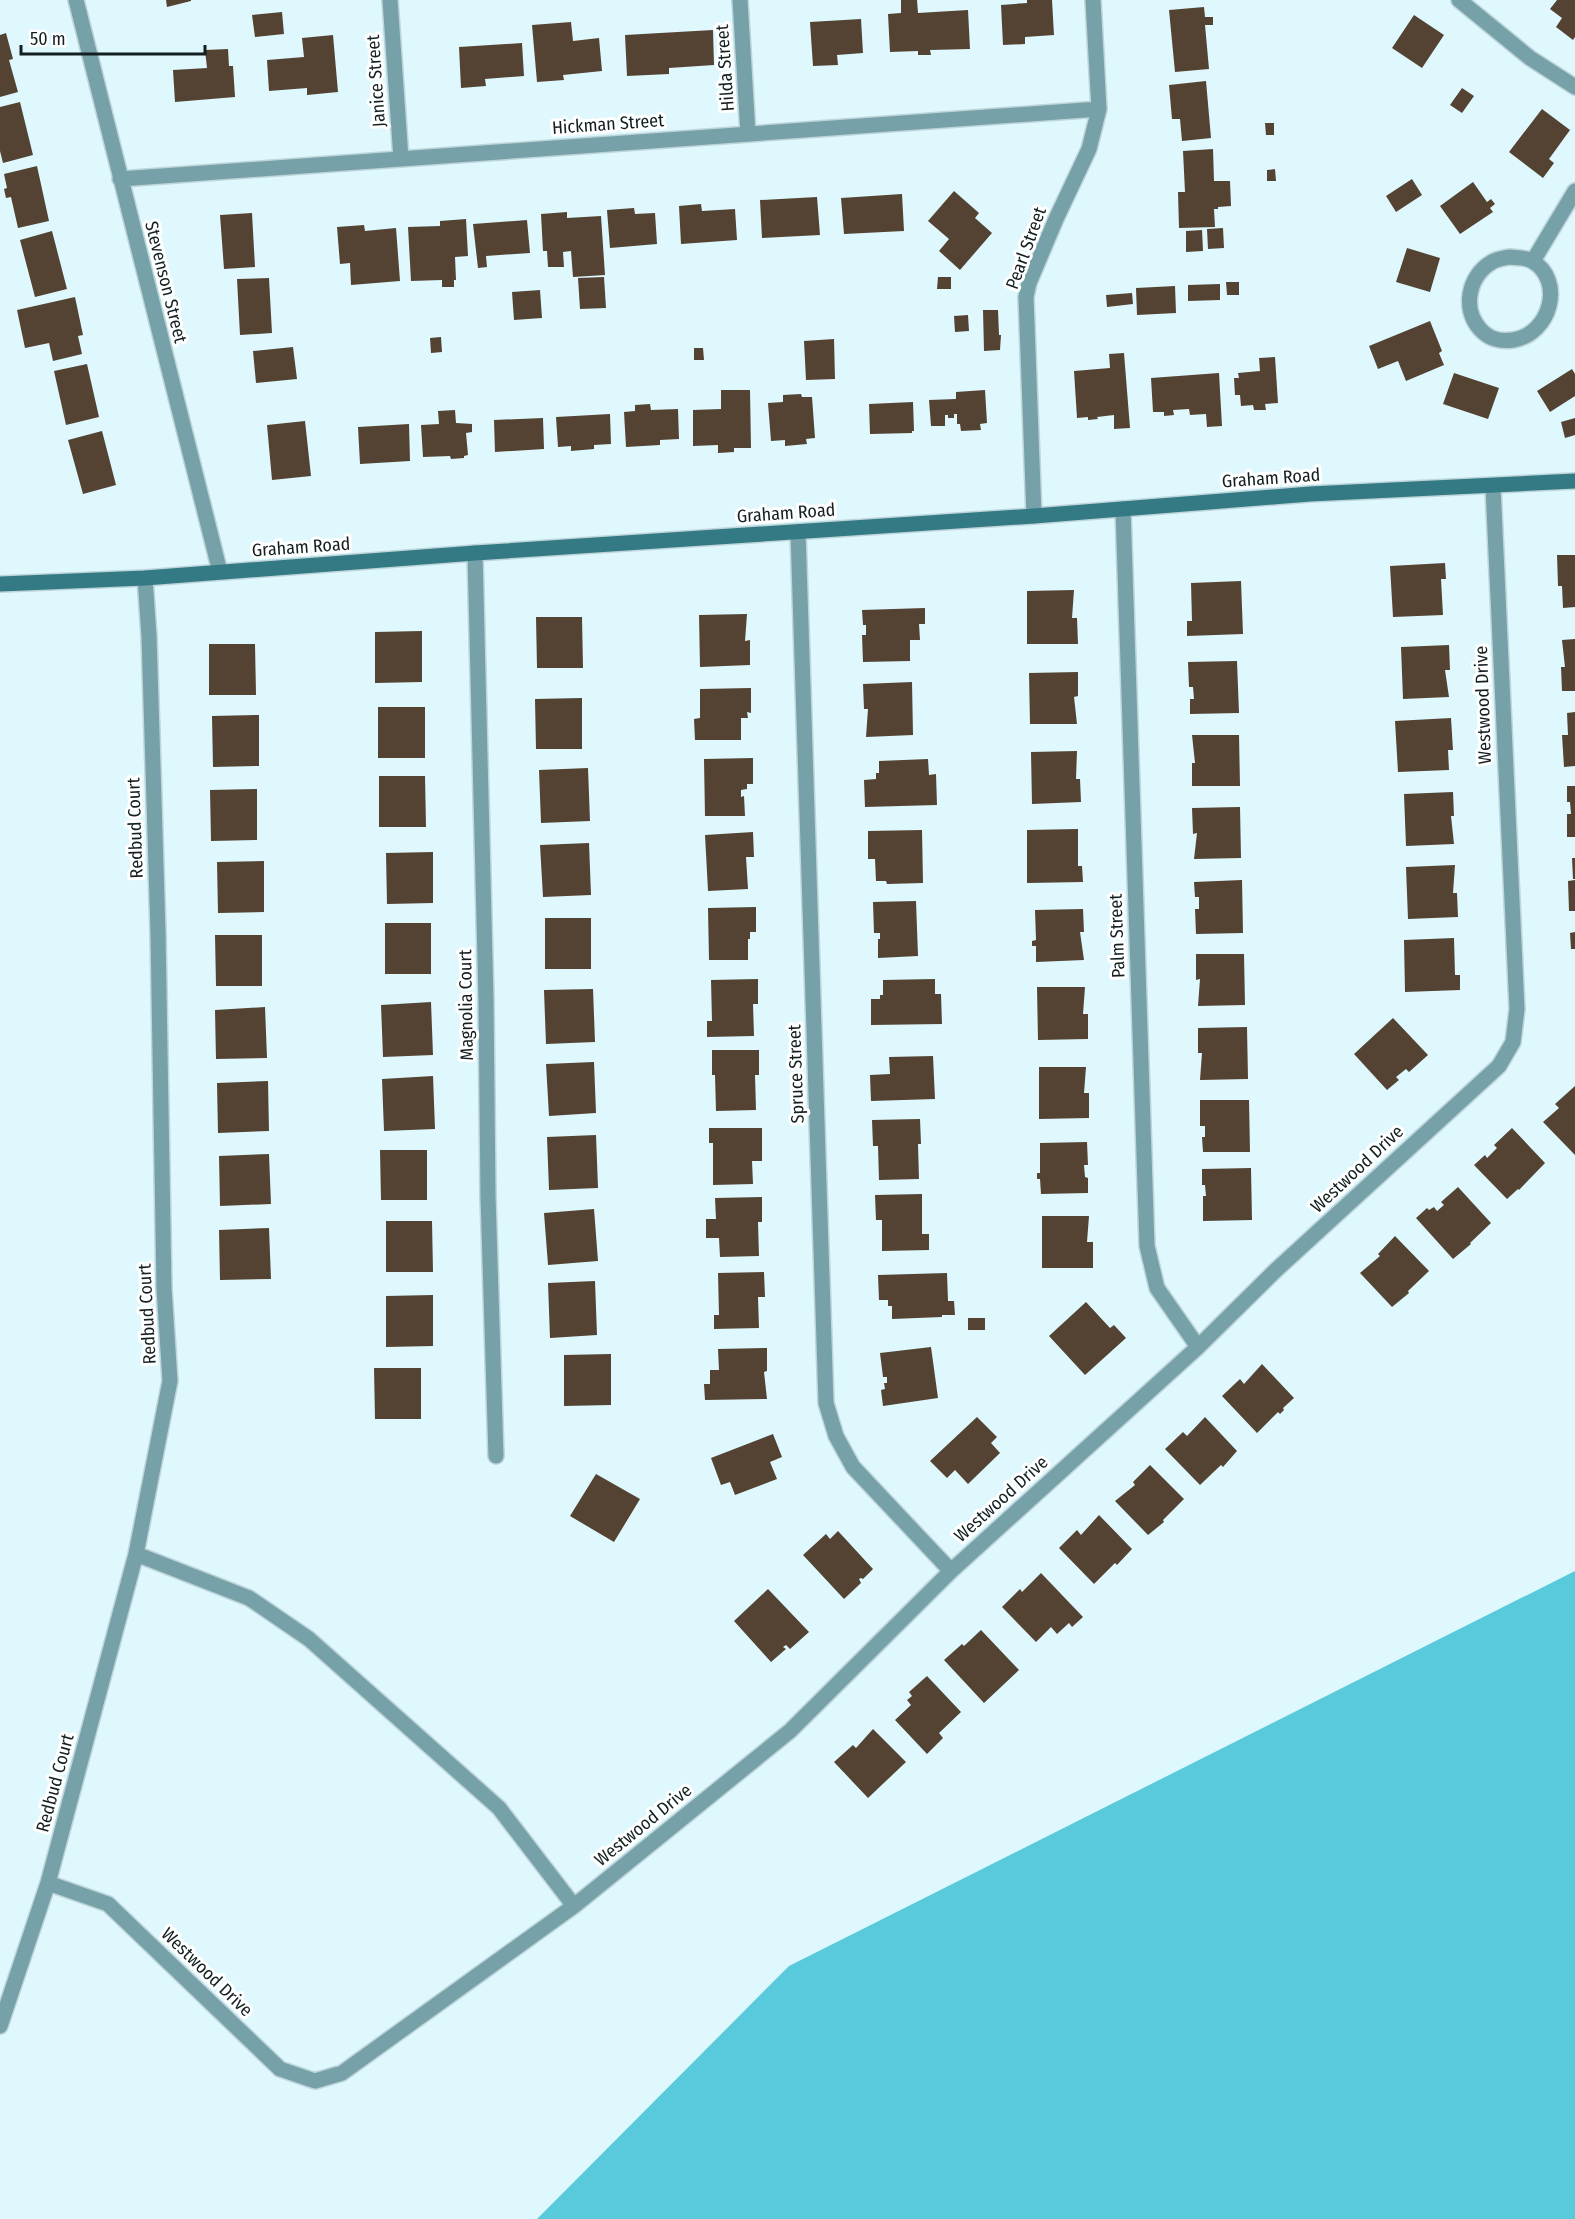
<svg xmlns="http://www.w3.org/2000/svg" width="1575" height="2219" viewBox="0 0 1575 2219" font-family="'Fira Sans Condensed',sans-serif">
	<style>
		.forest { fill: #59cadc }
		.building { fill: #544333 }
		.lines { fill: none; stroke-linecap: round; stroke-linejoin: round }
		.minor-casing { stroke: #bed5da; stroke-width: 18 }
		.secondary-casing { stroke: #bed5da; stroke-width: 18 }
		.minor { stroke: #77a1a9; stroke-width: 15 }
		.secondary { stroke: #347a85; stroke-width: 15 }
		.labels { text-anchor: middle; stroke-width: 6; stroke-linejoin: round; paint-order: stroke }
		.street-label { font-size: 18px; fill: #131f21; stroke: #fff }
	</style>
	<rect width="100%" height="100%" fill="#def8fd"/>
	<!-- forest -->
	<path class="forest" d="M 1575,1571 L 1575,2219 L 537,2219 L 789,1966 Z"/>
	<!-- building -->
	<path class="building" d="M 166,0 L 191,0 L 191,1 L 167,7 Z
		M 901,0 L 917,0 L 918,13 L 968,10 L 970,49 L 930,50 L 931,55 L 918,55 L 918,51 L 890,52 L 888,14 L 901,13 Z
		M 1027,0 L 1052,0 L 1054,35 L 1025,37 L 1025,44 L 1003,45 L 1001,5 L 1027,3 Z
		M 1557,0 L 1575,0 L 1575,37 L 1573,40 L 1556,27 L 1562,18 L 1550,9 Z
		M 1204,7 L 1205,17 L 1213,17 L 1213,25 L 1205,25 L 1209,69 L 1175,72 L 1169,10 Z
		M 282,12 L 284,34 L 255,37 L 252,15 Z
		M 1414,15 L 1444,35 L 1422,68 L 1392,48 Z
		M 861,19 L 863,53 L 837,55 L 838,65 L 813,66 L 810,22 Z
		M 571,22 L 573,41 L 599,38 L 602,71 L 563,75 L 564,80 L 537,82 L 532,25 Z
		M 713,30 L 714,65 L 669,68 L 669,74 L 627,76 L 625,35 Z
		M 6,33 L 13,59 L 9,60 L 18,92 L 0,97 L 0,35 Z
		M 333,35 L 338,92 L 307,95 L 307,88 L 269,91 L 267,60 L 304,57 L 302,38 Z
		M 522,43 L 524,76 L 485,79 L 486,86 L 461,88 L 459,47 Z
		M 228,49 L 229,66 L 233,66 L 235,97 L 175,102 L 173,70 L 207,68 L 205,50 Z
		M 1206,81 L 1211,138 L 1182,141 L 1180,119 L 1172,119 L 1169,85 Z
		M 1462,88 L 1474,96 L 1462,113 L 1450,105 Z
		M 20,102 L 33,155 L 3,163 L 0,151 L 0,107 Z
		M 1542,109 L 1570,130 L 1549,159 L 1554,163 L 1543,178 L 1509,152 Z
		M 1265,123 L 1274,123 L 1274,135 L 1266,135 Z
		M 1213,149 L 1214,181 L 1230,181 L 1231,206 L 1218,207 L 1218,209 L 1214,209 L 1215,227 L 1179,228 L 1178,192 L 1185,192 L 1183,151 Z
		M 37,166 L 49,221 L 18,228 L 11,197 L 6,198 L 4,189 L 7,188 L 4,174 Z
		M 1275,169 L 1276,181 L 1267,181 L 1267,170 Z
		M 1412,179 L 1422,195 L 1396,212 L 1386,196 Z
		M 1473,182 L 1487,202 L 1491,199 L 1495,204 L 1490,208 L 1493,212 L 1460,234 L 1440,206 Z
		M 954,191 L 979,213 L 975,218 L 992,233 L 960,270 L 939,251 L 949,239 L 928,221 Z
		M 902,194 L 904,231 L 844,234 L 841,198 Z
		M 817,197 L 820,235 L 762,238 L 760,200 Z
		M 701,204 L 702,211 L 735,209 L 737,240 L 681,244 L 679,206 Z
		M 634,208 L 635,214 L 655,213 L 657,244 L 610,248 L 607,210 Z
		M 567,212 L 567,218 L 601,216 L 605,275 L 573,277 L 571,251 L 563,252 L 564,267 L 548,267 L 547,251 L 543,251 L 541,214 Z
		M 252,213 L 255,267 L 224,269 L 220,215 Z
		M 466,219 L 468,256 L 455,257 L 456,280 L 454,280 L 454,287 L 442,287 L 442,280 L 411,281 L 408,227 L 440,226 L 440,221 Z
		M 527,220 L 530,253 L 486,256 L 487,267 L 478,268 L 473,224 Z
		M 364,225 L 365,231 L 396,228 L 400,281 L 351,285 L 350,263 L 340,264 L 337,227 Z
		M 1223,228 L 1224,248 L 1208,249 L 1207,229 Z
		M 1202,230 L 1203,251 L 1186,252 L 1186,231 Z
		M 52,231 L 67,289 L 35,297 L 20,240 Z
		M 1407,248 L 1440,258 L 1430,292 L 1396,282 Z
		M 604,277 L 606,308 L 580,309 L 578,278 Z
		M 938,277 L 951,277 L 951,289 L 937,289 Z
		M 269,278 L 272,333 L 240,335 L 237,279 Z
		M 1226,282 L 1239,282 L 1239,295 L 1227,295 Z
		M 1220,284 L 1220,300 L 1188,301 L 1188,285 Z
		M 1175,286 L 1176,313 L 1137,315 L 1136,288 Z
		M 540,290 L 542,318 L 514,320 L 512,292 Z
		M 1132,293 L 1133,304 L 1107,307 L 1106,295 Z
		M 75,297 L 83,335 L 78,336 L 82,354 L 53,361 L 49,343 L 25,348 L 17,310 Z
		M 983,310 L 998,310 L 999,335 L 1001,335 L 1000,350 L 984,351 Z
		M 968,315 L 969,331 L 955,332 L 954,316 Z
		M 1430,321 L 1442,351 L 1439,353 L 1444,365 L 1406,381 L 1398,361 L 1378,369 L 1369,346 Z
		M 441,337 L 442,352 L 431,353 L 430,338 Z
		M 834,339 L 835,379 L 806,380 L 804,341 Z
		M 293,347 L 297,379 L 256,383 L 253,351 Z
		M 694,348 L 703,348 L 704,360 L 694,360 Z
		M 1124,353 L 1130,428 L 1114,429 L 1114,415 L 1097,417 L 1098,419 L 1088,420 L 1088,417 L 1077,418 L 1074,371 L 1110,368 L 1109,354 Z
		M 1275,357 L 1278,403 L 1265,404 L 1266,410 L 1254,410 L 1253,405 L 1241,406 L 1240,395 L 1235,395 L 1234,378 L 1239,378 L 1238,373 L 1260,371 L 1259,358 Z
		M 87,364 L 99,417 L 66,425 L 54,371 Z
		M 1572,369 L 1575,374 L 1575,396 L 1550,412 L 1537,391 Z
		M 1219,373 L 1222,426 L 1207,427 L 1206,414 L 1190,415 L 1189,409 L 1173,410 L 1174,415 L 1164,416 L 1164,412 L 1153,412 L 1151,378 Z
		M 1454,373 L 1499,388 L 1488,419 L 1443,404 Z
		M 721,390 L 750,390 L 751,448 L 734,448 L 734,452 L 718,453 L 718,445 L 693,446 L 693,410 L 721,409 Z
		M 985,390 L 987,423 L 980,424 L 981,430 L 961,431 L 960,424 L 957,424 L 957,414 L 954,414 L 954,418 L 948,418 L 948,415 L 945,415 L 945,426 L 931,426 L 929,400 L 956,399 L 956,392 Z
		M 801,394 L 802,397 L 812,397 L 815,438 L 806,439 L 807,444 L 785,446 L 785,440 L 771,441 L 768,403 L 783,402 L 783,395 Z
		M 913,402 L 914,431 L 912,431 L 912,433 L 870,434 L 869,404 Z
		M 650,404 L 651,410 L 678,409 L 679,439 L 660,440 L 660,445 L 626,447 L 624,412 L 635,411 L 635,405 Z
		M 455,410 L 456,423 L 472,424 L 472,432 L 466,433 L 468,455 L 464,456 L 464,458 L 451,459 L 450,456 L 423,457 L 421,425 L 439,424 L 438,411 Z
		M 610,414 L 611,444 L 594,445 L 594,449 L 571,451 L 571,446 L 558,447 L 556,417 Z
		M 543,418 L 544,449 L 495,452 L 494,420 Z
		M 1575,418 L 1575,435 L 1565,438 L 1561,422 Z
		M 305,421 L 311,476 L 272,480 L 267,425 Z
		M 409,424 L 410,461 L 360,464 L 358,427 Z
		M 102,431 L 116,485 L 83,494 L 68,440 Z
		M 1557,555 L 1575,555 L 1575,607 L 1563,608 L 1562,586 L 1558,586 Z
		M 1445,563 L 1446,579 L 1441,579 L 1443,615 L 1393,617 L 1390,566 Z
		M 1241,581 L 1243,634 L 1187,636 L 1187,621 L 1192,621 L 1191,583 Z
		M 1074,590 L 1072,618 L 1077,618 L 1078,644 L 1027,644 L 1027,591 Z
		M 925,608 L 925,624 L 919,624 L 920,640 L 910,640 L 910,661 L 863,662 L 862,635 L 866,635 L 866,625 L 863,625 L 862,610 Z
		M 747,614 L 745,641 L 750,640 L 750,665 L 700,667 L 699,615 Z
		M 536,617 L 582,617 L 583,668 L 537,668 Z
		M 422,631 L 422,682 L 375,683 L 375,632 Z
		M 1575,639 L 1575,691 L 1562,691 L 1561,667 L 1565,667 L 1562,640 Z
		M 209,644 L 255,644 L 256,695 L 209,695 Z
		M 1449,645 L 1450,670 L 1445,670 L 1449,697 L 1403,699 L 1401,647 Z
		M 1237,661 L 1239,713 L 1190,714 L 1190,699 L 1194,699 L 1193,687 L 1189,687 L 1188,662 Z
		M 1078,672 L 1078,696 L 1074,697 L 1077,724 L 1030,724 L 1029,673 Z
		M 912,682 L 913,735 L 866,737 L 868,709 L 864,709 L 863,684 Z
		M 751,688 L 751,713 L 747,712 L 748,718 L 741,718 L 741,740 L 695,740 L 694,719 L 700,718 L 700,689 Z
		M 582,698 L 582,749 L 536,749 L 535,699 Z
		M 378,707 L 425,707 L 425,758 L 378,758 Z
		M 1575,712 L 1575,766 L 1564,767 L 1562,735 L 1568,735 L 1567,713 Z
		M 259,715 L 259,766 L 213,767 L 212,716 Z
		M 1451,718 L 1453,750 L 1448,750 L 1449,770 L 1398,772 L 1395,721 Z
		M 1192,735 L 1239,735 L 1240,786 L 1192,786 L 1192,763 L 1195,763 Z
		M 1077,751 L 1076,779 L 1080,779 L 1081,802 L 1032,804 L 1031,752 Z
		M 753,758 L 753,784 L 747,784 L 747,789 L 741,790 L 741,797 L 744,796 L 745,816 L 705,816 L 704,759 Z
		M 928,759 L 929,775 L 936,774 L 937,805 L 865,807 L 864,780 L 876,779 L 876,773 L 879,773 L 879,761 Z
		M 588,768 L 590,821 L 541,823 L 539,770 Z
		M 379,776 L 425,776 L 426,827 L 379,827 Z
		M 1567,786 L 1575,786 L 1575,837 L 1567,837 L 1567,814 L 1571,814 L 1570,802 L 1567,802 Z
		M 257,789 L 257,840 L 211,841 L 210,790 Z
		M 1453,792 L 1454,816 L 1451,816 L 1454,844 L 1406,846 L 1404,794 Z
		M 1240,807 L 1241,858 L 1194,859 L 1197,833 L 1193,834 L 1192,808 Z
		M 1078,829 L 1078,866 L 1082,866 L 1083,882 L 1027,883 L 1027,830 Z
		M 922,830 L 923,883 L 887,884 L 886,881 L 876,881 L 875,859 L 868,859 L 868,831 Z
		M 753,832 L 754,857 L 746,857 L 748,889 L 708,891 L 705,835 Z
		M 589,843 L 591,895 L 543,897 L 540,845 Z
		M 433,852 L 433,903 L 387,904 L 386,853 Z
		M 1572,858 L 1575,858 L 1575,879 L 1573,879 Z
		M 264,861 L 264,912 L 218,913 L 217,862 Z
		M 1455,865 L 1453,893 L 1457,893 L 1458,917 L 1408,919 L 1406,867 Z
		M 1242,880 L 1243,933 L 1196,934 L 1195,909 L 1199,909 L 1199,897 L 1195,897 L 1194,882 Z
		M 1575,880 L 1575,911 L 1569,911 L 1568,881 Z
		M 916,901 L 918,956 L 878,958 L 878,939 L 880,939 L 880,933 L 874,933 L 873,902 Z
		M 756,907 L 756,932 L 750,932 L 750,939 L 748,939 L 748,960 L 709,960 L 708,908 Z
		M 1083,909 L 1084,932 L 1080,932 L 1084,960 L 1036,962 L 1036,946 L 1032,946 L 1032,941 L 1036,940 L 1035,910 Z
		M 545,918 L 591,918 L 591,969 L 545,969 Z
		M 385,923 L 431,923 L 431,974 L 385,974 Z
		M 1575,932 L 1575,949 L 1571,949 L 1570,933 Z
		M 215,935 L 262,935 L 262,986 L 216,986 Z
		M 1454,938 L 1455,975 L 1460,975 L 1460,990 L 1405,992 L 1404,940 Z
		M 1196,954 L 1244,954 L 1245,1005 L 1198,1006 L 1200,979 L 1196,980 Z
		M 758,979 L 758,1004 L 753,1004 L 754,1036 L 707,1037 L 707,1021 L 712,1021 L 711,980 Z
		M 935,979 L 935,994 L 941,994 L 942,1024 L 871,1025 L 871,999 L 880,999 L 880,995 L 883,995 L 883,980 Z
		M 1037,987 L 1085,987 L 1083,1014 L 1088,1014 L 1088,1039 L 1038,1040 Z
		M 593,989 L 595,1042 L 546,1044 L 544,990 Z
		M 431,1002 L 433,1055 L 383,1057 L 381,1005 Z
		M 265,1007 L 267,1058 L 216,1059 L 215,1010 Z
		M 1393,1018 L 1428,1055 L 1409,1072 L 1406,1069 L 1396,1077 L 1399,1080 L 1387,1090 L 1354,1054 Z
		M 1247,1027 L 1248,1079 L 1200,1080 L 1202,1053 L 1198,1053 L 1198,1028 Z
		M 712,1050 L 759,1050 L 759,1075 L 755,1075 L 756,1110 L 716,1111 L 715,1075 L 712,1075 Z
		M 933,1056 L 935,1099 L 871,1101 L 870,1075 L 890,1074 L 889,1057 Z
		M 594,1062 L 596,1113 L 549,1116 L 546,1064 Z
		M 1039,1067 L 1086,1067 L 1084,1093 L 1089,1093 L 1089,1118 L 1039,1119 Z
		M 433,1076 L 435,1129 L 384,1131 L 382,1079 Z
		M 268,1081 L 269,1131 L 218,1133 L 217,1083 Z
		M 1575,1086 L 1575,1155 L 1543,1122 L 1559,1108 L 1555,1104 Z
		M 1200,1100 L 1249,1100 L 1250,1152 L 1203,1152 L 1202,1137 L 1205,1137 L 1205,1126 L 1200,1126 Z
		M 920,1119 L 921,1144 L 918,1144 L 919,1179 L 879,1180 L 878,1146 L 873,1146 L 872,1120 Z
		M 709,1128 L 762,1128 L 762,1161 L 752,1161 L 753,1184 L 713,1185 L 713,1143 L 709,1143 Z
		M 1512,1128 L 1545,1163 L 1519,1190 L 1518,1189 L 1507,1199 L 1474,1165 L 1485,1155 L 1487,1158 L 1497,1148 L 1494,1145 Z
		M 596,1135 L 598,1188 L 549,1190 L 547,1137 Z
		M 1087,1142 L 1088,1165 L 1084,1165 L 1085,1177 L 1088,1178 L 1088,1193 L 1041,1194 L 1040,1179 L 1037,1179 L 1037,1173 L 1040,1173 L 1040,1143 Z
		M 380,1150 L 427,1150 L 427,1200 L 381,1200 Z
		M 269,1154 L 271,1204 L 220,1206 L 219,1156 Z
		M 1251,1168 L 1252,1220 L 1203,1221 L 1203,1196 L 1206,1196 L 1205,1185 L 1202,1185 L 1202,1169 Z
		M 1458,1187 L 1491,1223 L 1470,1243 L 1471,1244 L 1453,1259 L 1416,1218 L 1427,1208 L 1429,1210 L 1434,1207 L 1437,1211 L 1444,1205 L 1441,1202 Z
		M 922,1194 L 922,1234 L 929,1234 L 929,1250 L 882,1251 L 882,1220 L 876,1220 L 875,1195 Z
		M 762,1197 L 762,1222 L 758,1222 L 759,1256 L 720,1257 L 719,1238 L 706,1238 L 706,1219 L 716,1219 L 715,1198 Z
		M 594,1209 L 598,1261 L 548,1265 L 544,1213 Z
		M 1042,1216 L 1089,1216 L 1087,1242 L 1093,1242 L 1093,1268 L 1042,1268 Z
		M 386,1221 L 432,1221 L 433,1272 L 386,1272 Z
		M 269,1228 L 271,1279 L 220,1280 L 219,1230 Z
		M 1395,1236 L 1429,1271 L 1408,1291 L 1409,1293 L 1392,1307 L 1360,1273 L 1380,1256 L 1378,1254 Z
		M 764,1272 L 765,1297 L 758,1297 L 759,1328 L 714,1329 L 714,1315 L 719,1315 L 718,1273 Z
		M 947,1273 L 948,1301 L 954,1301 L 955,1315 L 942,1315 L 942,1317 L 892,1319 L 892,1306 L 888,1306 L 888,1300 L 879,1300 L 878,1275 Z
		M 595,1281 L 597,1335 L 550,1338 L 548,1283 Z
		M 433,1295 L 433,1346 L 386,1347 L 386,1296 Z
		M 1086,1302 L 1110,1328 L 1114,1325 L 1126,1338 L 1085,1375 L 1049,1336 Z
		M 968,1318 L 985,1318 L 985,1330 L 968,1330 Z
		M 931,1347 L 938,1398 L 883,1406 L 881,1390 L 885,1389 L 884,1383 L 887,1383 L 887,1377 L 883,1377 L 880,1353 Z
		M 767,1348 L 767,1371 L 764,1372 L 767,1399 L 705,1400 L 704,1384 L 710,1384 L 710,1370 L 719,1370 L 718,1349 Z
		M 611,1354 L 611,1405 L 564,1406 L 564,1355 Z
		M 1262,1364 L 1294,1398 L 1283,1408 L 1284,1410 L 1280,1414 L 1278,1412 L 1257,1433 L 1222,1396 L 1240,1379 L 1244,1384 Z
		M 374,1368 L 421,1368 L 421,1419 L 375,1419 Z
		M 977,1417 L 997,1437 L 991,1443 L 1000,1453 L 968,1484 L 955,1470 L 947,1478 L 930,1461 Z
		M 1205,1417 L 1237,1451 L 1223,1467 L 1221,1465 L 1200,1485 L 1165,1449 L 1183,1432 L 1187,1436 Z
		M 773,1434 L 782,1457 L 770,1462 L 777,1479 L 735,1495 L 730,1482 L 721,1485 L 711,1458 Z
		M 1150,1465 L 1184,1499 L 1163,1520 L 1164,1522 L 1148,1535 L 1115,1501 L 1135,1485 L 1133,1482 Z
		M 596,1474 L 640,1499 L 614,1542 L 570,1516 Z
		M 1099,1515 L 1132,1549 L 1117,1565 L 1115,1563 L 1094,1584 L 1059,1548 L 1077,1530 L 1081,1535 Z
		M 838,1531 L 873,1569 L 863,1579 L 861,1578 L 859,1579 L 861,1583 L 844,1599 L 803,1555 L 826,1534 L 830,1539 Z
		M 1041,1573 L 1083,1617 L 1072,1627 L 1069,1623 L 1057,1634 L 1051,1627 L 1036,1642 L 1002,1607 L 1020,1589 L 1022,1592 Z
		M 768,1589 L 809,1632 L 790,1649 L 786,1645 L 783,1647 L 786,1649 L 771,1662 L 734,1621 Z
		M 981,1630 L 1019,1670 L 984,1703 L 944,1660 L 962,1644 L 964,1646 Z
		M 927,1676 L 961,1712 L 939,1733 L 943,1738 L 927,1754 L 895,1720 L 911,1705 L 907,1700 L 912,1696 L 909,1692 Z
		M 873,1729 L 906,1762 L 868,1798 L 834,1762 L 853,1745 L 856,1748 Z"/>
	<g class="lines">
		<!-- minor casing -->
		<g class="minor-casing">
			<path id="minor" d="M 76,0 L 220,572
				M 390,0 L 401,159
				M 740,0 L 748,134
				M 1459,0 L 1530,58 L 1575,87
				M 120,179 L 1099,109
				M 1509,257 C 1516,258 1525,257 1532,261 C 1565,280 1551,334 1513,340 C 1499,342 1489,339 1480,329 C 1462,309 1468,276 1492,262 C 1497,259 1504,258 1509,257 Z
				M 1533,261 L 1575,191
				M 1123,509 L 1147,1246 L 1157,1288 L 1198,1347
				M 1034,516 L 1026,297 L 1029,283 L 1056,219 L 1089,149 L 1099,109 L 1093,0
				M 798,532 L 826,1403 L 836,1436 L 853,1467 L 951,1571
				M 475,553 L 486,1000 L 488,1196 L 496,1456
				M 136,1554 L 249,1598 L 309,1639 L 499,1808 L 574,1906
				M 48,1883 L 108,1904 L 280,2069 L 315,2081 L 342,2073 L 574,1906 L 790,1731 L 951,1571 L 1198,1347 L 1276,1270 L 1499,1066 L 1513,1042 L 1517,1009 L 1493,487
				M 0,2026 L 48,1883 L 136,1554 L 170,1381 L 164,1288 L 158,932 L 149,636 L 145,578"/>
		</g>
		<!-- secondary casing -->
		<g class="secondary-casing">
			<path id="secondary" d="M 0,584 L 145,578 L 475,553 L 1034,516 L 1310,494 L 1575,481"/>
		</g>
		<!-- minor -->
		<use href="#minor" class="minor"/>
		<!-- secondary -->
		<use href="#secondary" class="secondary"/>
	</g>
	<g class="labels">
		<!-- street labels -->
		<g class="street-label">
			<text transform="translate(725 68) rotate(-94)" y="6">Hilda Street</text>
			<text transform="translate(376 81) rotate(-94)" y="6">Janice Street</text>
			<text transform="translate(608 124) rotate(-4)" y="6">Hickman Street</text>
			<text transform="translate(1026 248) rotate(-70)" y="6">Pearl Street</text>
			<text transform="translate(166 282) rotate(76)" y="6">Stevenson Street</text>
			<text transform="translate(1271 478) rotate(-4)" y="6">Graham Road</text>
			<text transform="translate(786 513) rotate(-4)" y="6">Graham Road</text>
			<text transform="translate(301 547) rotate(-4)" y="6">Graham Road</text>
			<text transform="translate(1483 705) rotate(-92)" y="6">Westwood Drive</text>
			<text transform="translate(135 828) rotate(-92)" y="6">Redbud Court</text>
			<text transform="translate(1117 936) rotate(-92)" y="6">Palm Street</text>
			<text transform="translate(466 1005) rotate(-91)" y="6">Magnolia Court</text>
			<text transform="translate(796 1074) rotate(-92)" y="6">Spruce Street</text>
			<text transform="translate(1357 1169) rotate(-43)" y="6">Westwood Drive</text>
			<text transform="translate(147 1314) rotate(-93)" y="6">Redbud Court</text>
			<text transform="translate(1001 1499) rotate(-42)" y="6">Westwood Drive</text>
			<text transform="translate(55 1783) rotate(-75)" y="6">Redbud Court</text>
			<text transform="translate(643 1825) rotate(-39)" y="6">Westwood Drive</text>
			<text transform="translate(207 1972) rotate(44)" y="6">Westwood Drive</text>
		</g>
	</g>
	<!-- scale -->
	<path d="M21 45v9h184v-9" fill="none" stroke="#131f21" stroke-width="3"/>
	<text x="30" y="45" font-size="18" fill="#131f21" stroke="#ffffff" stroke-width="4.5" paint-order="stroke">50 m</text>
</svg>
